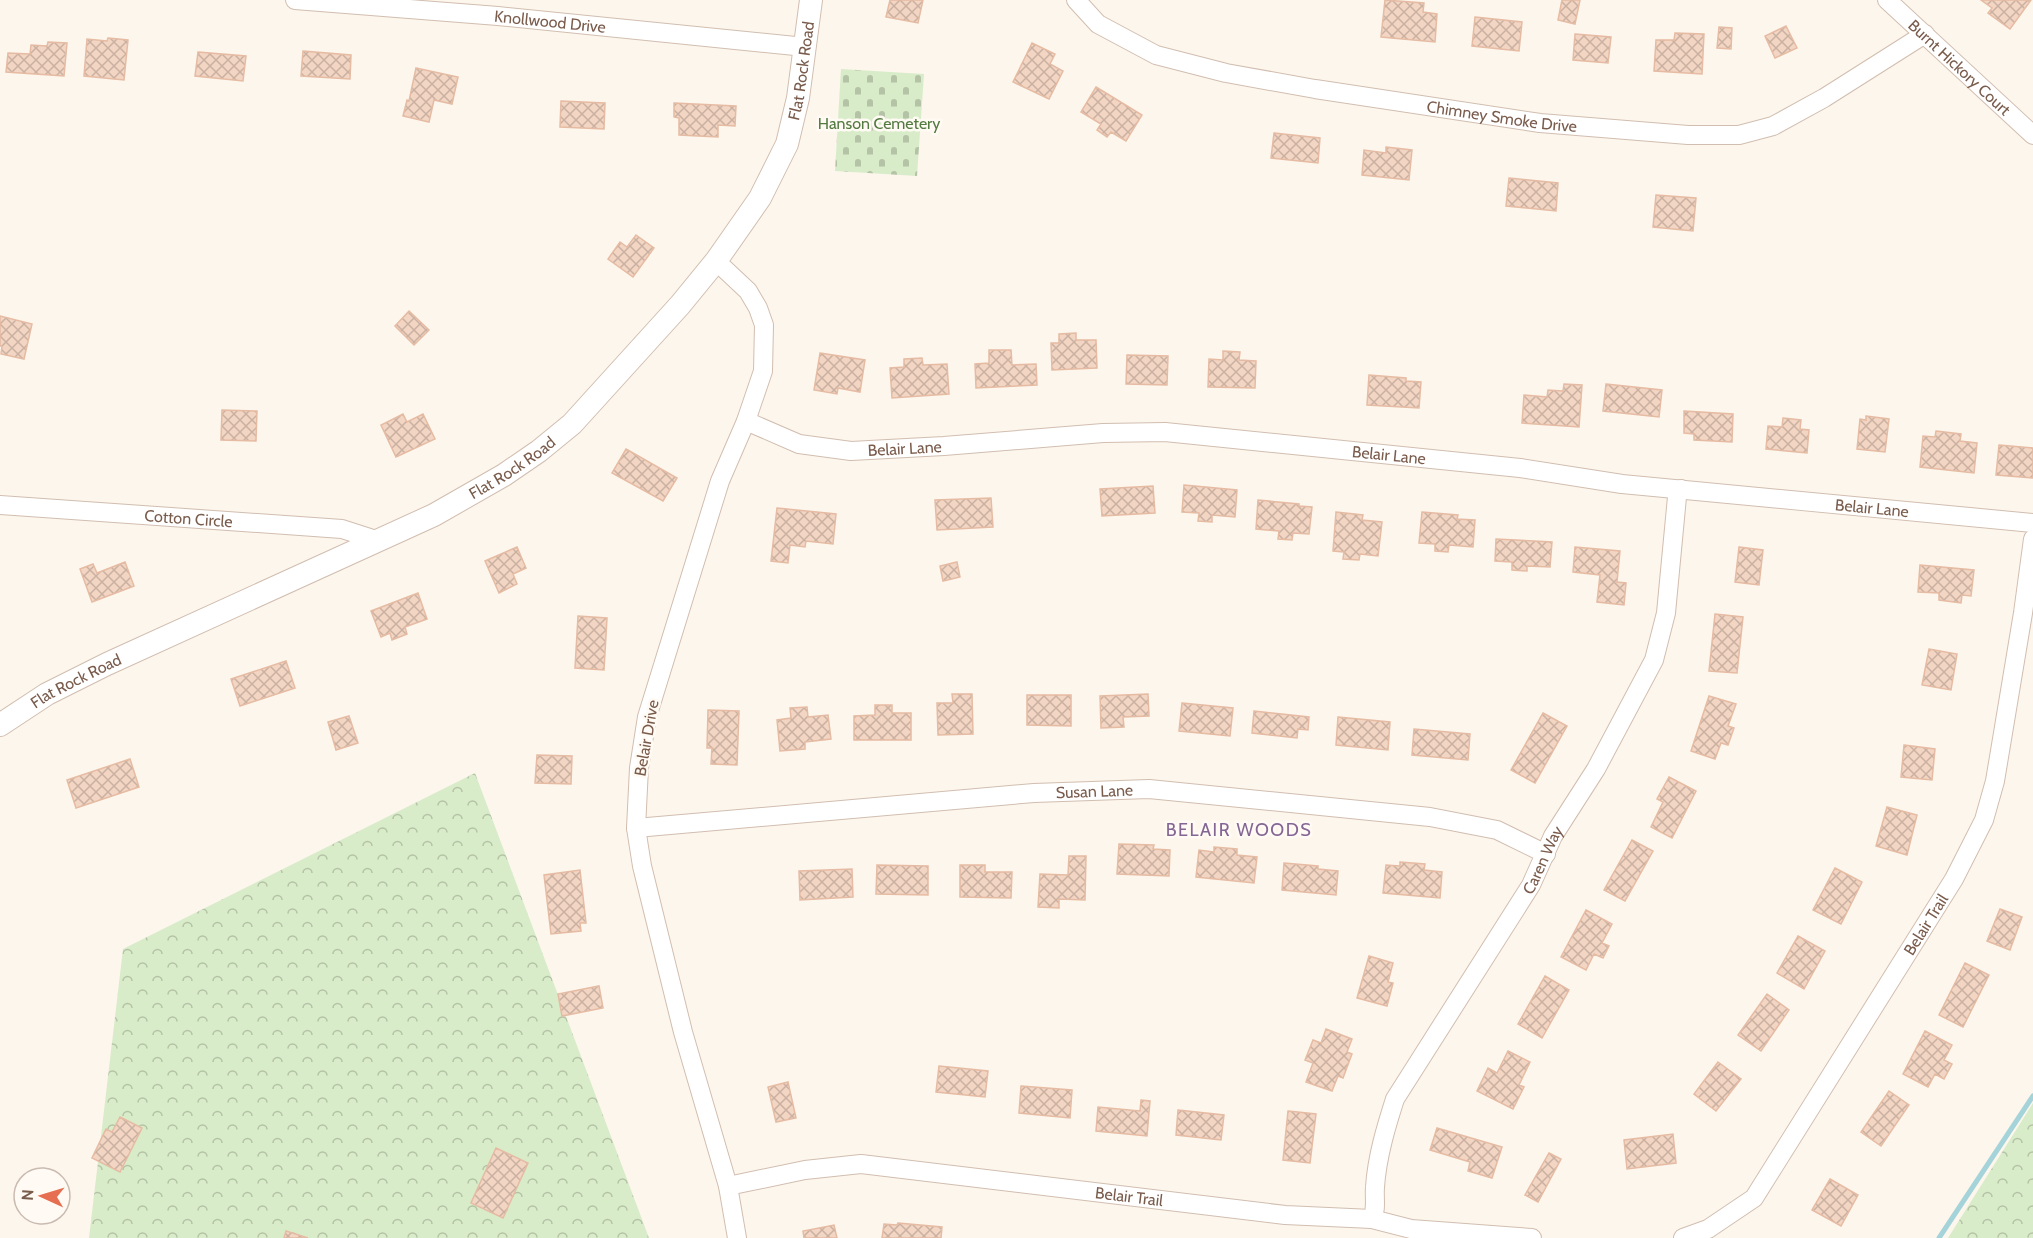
<svg xmlns="http://www.w3.org/2000/svg" width="2033" height="1238" viewBox="0 0 2033 1238" font-family="Cabin,sans-serif">
	<style>
		.forest { fill: url(#forest-crowns) }
		.cemetery { fill: url(#cemetery-stones) }
		.lines { fill: none; stroke-linecap: round; stroke-linejoin: round }
		.stream { stroke: #a5d3da; stroke-width: 5 }
		.building { fill: url(#building-cross-hatch); stroke: #e6bba3; stroke-width: 1.5 }
		.minor-casing { stroke: #d1beb0; stroke-width: 20 }
		.tertiary-casing { stroke: #d1beb0; stroke-width: 24 }
		.minor { stroke: #fff; stroke-width: 18 }
		.tertiary { stroke: #fff; stroke-width: 22 }
		.labels { text-anchor: middle; stroke-width: 5; stroke-linejoin: round; paint-order: stroke }
		.street-label { font-size: 16px; fill: #7a5c4d; stroke: #fffaf3 }
		.park-label { font-size: 16px; fill: #537a41; stroke: #fffaf3 }
		.neighbourhood-label { font-size: 18px; letter-spacing: 1.5px; fill: #846695; stroke: #fffaf3 }
	</style>
	<defs>
		<pattern id="forest-crowns" width="20" height="18" patternUnits="userSpaceOnUse" patternTransform="scale(1.5)"><rect width="20" height="18" fill="#d8ecc9"/><path d="M2 6a3 3 0 1 1 6 0M12 15a3 3 0 1 1 6 0" fill="none" stroke="#b4c2a5"/></pattern>
		<pattern id="cemetery-stones" width="16" height="16" patternUnits="userSpaceOnUse" patternTransform="scale(1.5)"><rect width="16" height="16" fill="#d8ecc9"/><path d="M2 7V4a2 2 0 0 1 4 0v3zM10 15v-3a2 2 0 0 1 4 0v3z" fill="#b4c2a5"/></pattern>
		<pattern id="building-cross-hatch" width="8" height="8" patternUnits="userSpaceOnUse" patternTransform="scale(1.5)"><rect width="8" height="8" fill="#f3d5c3"/><path d="M0 0l8 8M0 8l8-8" fill="none" stroke="#cab0a1"/></pattern>
	</defs>
	<rect width="100%" height="100%" fill="#fdf6ec"/>
	<!-- forest -->
	<path class="forest" d="M 475,773 L 649,1238 L 89,1238 L 123,949 Z
		M 2033,1103 L 2033,1238 L 1948,1238 Z"/>
	<!-- cemetery -->
	<path class="cemetery" d="M 841,69 L 924,74 L 917,176 L 835,171 Z"/>
	<g class="lines">
		<!-- stream -->
		<path class="stream" d="M 1939,1238 L 2033,1096"/>
	</g>
	<!-- building -->
	<path class="building" d="M 890,0 L 923,0 L 918,23 L 886,17 Z
		M 1385,0 L 1424,3 L 1423,12 L 1437,14 L 1435,42 L 1381,37 Z
		M 1562,0 L 1580,0 L 1575,24 L 1558,20 Z
		M 1981,0 L 2031,0 L 2010,29 L 1988,13 L 1992,8 Z
		M 1475,17 L 1522,22 L 1519,51 L 1472,46 Z
		M 1786,26 L 1797,48 L 1775,58 L 1765,36 Z
		M 1719,27 L 1732,28 L 1731,49 L 1717,48 Z
		M 1675,33 L 1704,34 L 1702,74 L 1654,71 L 1656,40 L 1674,40 Z
		M 1575,34 L 1611,37 L 1608,63 L 1573,60 Z
		M 108,38 L 128,40 L 124,80 L 84,76 L 87,39 L 107,41 Z
		M 48,42 L 67,43 L 64,76 L 6,72 L 8,53 L 30,54 L 31,45 L 47,46 Z
		M 1032,43 L 1055,54 L 1050,64 L 1063,71 L 1049,99 L 1013,82 Z
		M 303,51 L 351,55 L 350,79 L 301,76 Z
		M 198,52 L 246,56 L 243,81 L 195,76 Z
		M 416,68 L 458,77 L 452,104 L 434,100 L 429,122 L 403,116 L 407,100 L 409,101 Z
		M 1096,87 L 1142,115 L 1126,141 L 1111,132 L 1107,137 L 1097,130 L 1101,124 L 1081,112 Z
		M 561,101 L 605,103 L 604,129 L 560,127 Z
		M 674,103 L 736,106 L 735,126 L 718,125 L 718,137 L 679,135 L 679,118 L 674,117 Z
		M 1274,133 L 1320,138 L 1318,163 L 1271,158 Z
		M 1386,147 L 1412,150 L 1409,180 L 1362,175 L 1364,150 L 1386,153 Z
		M 1509,178 L 1558,183 L 1556,211 L 1506,206 Z
		M 1656,195 L 1696,198 L 1693,231 L 1653,227 Z
		M 636,235 L 654,248 L 633,277 L 608,259 L 620,242 L 627,247 Z
		M 409,311 L 429,330 L 414,345 L 395,326 Z
		M 0,316 L 32,324 L 24,359 L 1,354 L 2,346 L 0,346 Z
		M 1076,333 L 1076,340 L 1096,340 L 1097,368 L 1052,370 L 1051,343 L 1059,343 L 1059,334 Z
		M 989,350 L 1011,350 L 1012,365 L 1036,364 L 1037,385 L 976,388 L 975,364 L 989,363 Z
		M 1223,351 L 1240,352 L 1239,360 L 1256,361 L 1255,388 L 1208,387 L 1209,359 L 1223,360 Z
		M 820,353 L 865,360 L 860,392 L 838,388 L 837,394 L 814,390 Z
		M 1127,355 L 1168,356 L 1167,385 L 1126,384 Z
		M 922,358 L 923,365 L 947,364 L 949,394 L 892,398 L 890,368 L 904,367 L 904,359 Z
		M 1369,375 L 1406,378 L 1406,381 L 1421,382 L 1419,408 L 1367,405 Z
		M 1564,384 L 1582,385 L 1579,427 L 1522,423 L 1524,395 L 1547,397 L 1548,390 L 1563,391 Z
		M 1606,384 L 1662,390 L 1659,417 L 1603,411 Z
		M 222,410 L 257,411 L 256,441 L 221,440 Z
		M 1684,411 L 1733,414 L 1732,442 L 1694,440 L 1694,434 L 1684,433 Z
		M 403,414 L 407,422 L 423,414 L 435,439 L 396,457 L 381,425 Z
		M 1866,416 L 1889,419 L 1885,452 L 1857,449 L 1860,419 L 1866,420 Z
		M 1783,418 L 1801,420 L 1800,429 L 1809,430 L 1807,453 L 1766,449 L 1768,426 L 1782,427 Z
		M 1936,431 L 1961,434 L 1960,441 L 1977,443 L 1974,473 L 1920,467 L 1923,436 L 1935,437 Z
		M 1999,445 L 2033,448 L 2033,478 L 1996,475 Z
		M 626,449 L 677,478 L 663,501 L 612,473 Z
		M 1184,485 L 1237,490 L 1235,517 L 1212,515 L 1212,522 L 1198,521 L 1199,513 L 1182,512 Z
		M 1153,486 L 1155,513 L 1102,516 L 1100,489 Z
		M 991,498 L 993,527 L 937,530 L 935,500 Z
		M 1258,500 L 1299,504 L 1299,506 L 1312,507 L 1309,534 L 1293,533 L 1292,540 L 1278,539 L 1279,531 L 1256,529 Z
		M 777,508 L 836,514 L 833,544 L 806,541 L 805,547 L 790,545 L 788,563 L 771,561 Z
		M 1336,512 L 1363,515 L 1362,520 L 1382,522 L 1378,556 L 1360,554 L 1359,560 L 1343,559 L 1344,552 L 1333,551 Z
		M 1422,512 L 1458,515 L 1457,519 L 1475,520 L 1473,547 L 1449,545 L 1448,552 L 1435,551 L 1435,544 L 1419,543 Z
		M 1496,539 L 1552,542 L 1550,567 L 1527,566 L 1527,571 L 1512,570 L 1512,562 L 1495,561 Z
		M 517,547 L 526,568 L 513,574 L 517,584 L 499,593 L 485,561 Z
		M 1575,547 L 1620,551 L 1617,582 L 1626,583 L 1624,605 L 1597,602 L 1600,575 L 1573,572 Z
		M 1739,547 L 1763,550 L 1759,585 L 1735,582 Z
		M 125,562 L 134,586 L 92,602 L 80,569 L 93,564 L 97,573 Z
		M 957,562 L 960,577 L 943,581 L 940,566 Z
		M 1920,565 L 1974,570 L 1971,596 L 1962,595 L 1961,603 L 1939,600 L 1939,593 L 1918,592 Z
		M 418,593 L 427,619 L 405,627 L 407,634 L 392,640 L 390,633 L 381,637 L 371,611 Z
		M 1715,614 L 1743,617 L 1737,673 L 1709,671 Z
		M 578,616 L 607,618 L 604,670 L 575,668 Z
		M 1929,649 L 1957,654 L 1951,690 L 1922,685 Z
		M 286,661 L 295,688 L 240,706 L 231,679 Z
		M 952,694 L 972,694 L 973,734 L 938,735 L 937,703 L 953,703 Z
		M 1148,694 L 1149,716 L 1123,717 L 1124,727 L 1101,728 L 1100,696 Z
		M 1027,695 L 1071,695 L 1071,726 L 1027,725 Z
		M 1709,696 L 1736,704 L 1728,726 L 1734,728 L 1728,745 L 1721,743 L 1715,759 L 1691,751 Z
		M 1182,703 L 1233,708 L 1230,736 L 1179,731 Z
		M 875,705 L 892,705 L 892,713 L 911,713 L 911,740 L 854,740 L 854,716 L 875,715 Z
		M 807,707 L 808,717 L 828,715 L 831,739 L 805,742 L 805,749 L 780,751 L 777,720 L 791,718 L 790,708 Z
		M 708,710 L 739,711 L 737,765 L 711,764 L 712,748 L 707,748 Z
		M 1254,711 L 1309,717 L 1308,730 L 1298,729 L 1297,738 L 1252,733 Z
		M 1543,713 L 1567,726 L 1535,783 L 1511,770 Z
		M 349,716 L 358,743 L 336,750 L 328,722 Z
		M 1338,717 L 1390,722 L 1388,750 L 1336,745 Z
		M 1414,729 L 1470,734 L 1468,760 L 1412,755 Z
		M 1904,745 L 1935,749 L 1932,780 L 1901,777 Z
		M 537,755 L 572,756 L 571,784 L 535,783 Z
		M 130,759 L 139,787 L 76,808 L 67,780 Z
		M 1669,777 L 1696,791 L 1672,838 L 1651,827 L 1663,802 L 1657,799 Z
		M 1887,807 L 1917,815 L 1907,855 L 1876,846 Z
		M 1632,840 L 1653,851 L 1625,901 L 1604,890 Z
		M 1119,844 L 1154,845 L 1153,849 L 1170,850 L 1169,876 L 1117,874 Z
		M 1214,847 L 1237,849 L 1237,855 L 1257,857 L 1254,883 L 1196,877 L 1199,850 L 1214,852 Z
		M 1069,856 L 1086,856 L 1085,900 L 1059,899 L 1059,908 L 1038,907 L 1040,874 L 1068,875 Z
		M 1400,862 L 1425,864 L 1424,870 L 1442,872 L 1440,898 L 1383,893 L 1386,865 L 1400,866 Z
		M 1284,863 L 1318,866 L 1318,869 L 1338,871 L 1336,895 L 1282,890 Z
		M 877,865 L 928,866 L 928,895 L 876,894 Z
		M 960,865 L 985,865 L 985,872 L 1012,872 L 1011,898 L 960,897 Z
		M 1835,868 L 1862,882 L 1841,924 L 1813,910 Z
		M 852,869 L 853,897 L 800,900 L 799,871 Z
		M 580,870 L 586,923 L 580,923 L 581,931 L 551,934 L 544,875 Z
		M 2000,909 L 2022,917 L 2010,950 L 1987,941 Z
		M 1586,910 L 1612,924 L 1602,943 L 1609,946 L 1603,958 L 1594,954 L 1586,970 L 1561,957 Z
		M 1798,936 L 1825,951 L 1804,989 L 1777,973 Z
		M 1369,956 L 1393,963 L 1388,982 L 1393,983 L 1387,1006 L 1357,998 Z
		M 1965,963 L 1989,975 L 1963,1027 L 1939,1015 Z
		M 1545,976 L 1569,990 L 1542,1038 L 1518,1024 Z
		M 599,986 L 603,1008 L 562,1016 L 558,994 Z
		M 1767,994 L 1789,1010 L 1761,1051 L 1738,1035 Z
		M 1326,1029 L 1352,1039 L 1347,1052 L 1352,1054 L 1343,1078 L 1338,1076 L 1332,1091 L 1306,1082 L 1313,1063 L 1305,1060 L 1313,1040 L 1321,1043 Z
		M 1925,1031 L 1952,1045 L 1944,1060 L 1952,1064 L 1944,1079 L 1935,1074 L 1928,1087 L 1903,1074 Z
		M 1508,1051 L 1530,1062 L 1519,1085 L 1524,1087 L 1513,1109 L 1477,1091 L 1488,1068 L 1497,1073 Z
		M 1718,1062 L 1741,1079 L 1716,1111 L 1694,1094 Z
		M 939,1066 L 988,1071 L 985,1097 L 936,1092 Z
		M 788,1082 L 796,1118 L 776,1122 L 768,1087 Z
		M 1021,1086 L 1072,1090 L 1070,1118 L 1019,1113 Z
		M 1889,1091 L 1909,1105 L 1881,1146 L 1861,1132 Z
		M 1141,1100 L 1150,1101 L 1147,1136 L 1096,1131 L 1098,1107 L 1140,1111 Z
		M 1178,1110 L 1224,1115 L 1221,1140 L 1176,1135 Z
		M 1288,1111 L 1316,1114 L 1310,1163 L 1283,1160 Z
		M 120,1117 L 142,1128 L 120,1172 L 92,1158 L 106,1129 L 112,1132 Z
		M 1437,1128 L 1502,1147 L 1492,1178 L 1468,1171 L 1470,1162 L 1430,1150 Z
		M 1673,1134 L 1676,1163 L 1627,1169 L 1624,1140 Z
		M 496,1148 L 528,1163 L 503,1218 L 471,1203 Z
		M 1549,1153 L 1561,1159 L 1538,1202 L 1525,1195 Z
		M 1830,1179 L 1858,1195 L 1841,1226 L 1812,1210 Z
		M 898,1223 L 942,1227 L 941,1238 L 882,1238 L 884,1224 L 897,1225 Z
		M 834,1225 L 837,1238 L 804,1238 L 803,1231 Z
		M 286,1231 L 308,1238 L 284,1238 Z"/>
	<g class="lines">
		<!-- minor casing -->
		<g class="minor-casing">
			<g id="minor">
				<path id="s1" d="M 295,0 L 498,16 L 805,47"/>
				<path id="s2" d="M 1076,0 L 1098,24 L 1156,55 L 1226,73 L 1315,89 L 1540,123 L 1688,135 L 1739,135 L 1773,126 L 1824,98 L 1925,34"/>
				<path id="s3" d="M 1887,0 L 2033,135"/>
				<path d="M 716,261 L 748,291 L 758,308 L 764,325 L 763,371 L 746,421 L 720,481 L 647,717 L 639,768 L 636,828 L 642,866 L 683,1032 L 728,1186 L 737,1238"/>
				<path id="s4" d="M 746,421 L 799,444 L 851,451 L 944,446 L 1103,433 L 1165,432 L 1520,468 L 1622,484 L 2033,523"/>
				<path id="s5" d="M 0,505 L 342,529 L 376,540"/>
				<path id="s6" d="M 636,828 L 1034,793 L 1149,789 L 1430,817 L 1497,830 L 1546,854"/>
				<path id="s7" d="M 728,1186 L 805,1170 L 861,1164 L 1285,1215 L 1372,1219 L 1411,1229 L 1532,1238"/>
				<path id="s8" d="M 1372,1219 C 1377,1209 1374,1198 1375,1187 C 1377,1157 1386,1127 1395,1099 L 1531,885 L 1553,836 L 1596,769 L 1654,660 L 1666,613 L 1677,497 L 1681,489"/>
				<path id="s9" d="M 1683,1238 L 1708,1229 L 1754,1198 L 1954,879 L 1984,820 L 1995,781 L 2023,613 L 2033,539"/>
			</g>
		</g>
		<!-- tertiary casing -->
		<g class="tertiary-casing">
			<g id="tertiary">
				<path id="s10" d="M 0,725 L 47,694 L 107,664 L 434,515 L 504,475 L 539,451 L 572,424 L 680,305 L 716,261 L 760,198 L 787,144 L 798,98 L 811,0"/>
			</g>
		</g>
		<!-- minor -->
		<use href="#minor" class="minor"/>
		<!-- tertiary -->
		<use href="#tertiary" class="tertiary"/>
	</g>
	<g class="labels">
		<!-- street labels -->
		<g class="street-label">
			<text dy="6" stroke="none"><textPath href="#s1" startOffset="256">Knollwood Drive</textPath></text>
			<text dy="6" stroke="none"><textPath href="#s3" startOffset="99">Burnt Hickory Court</textPath></text>
			<text dy="6" stroke="none"><textPath href="#s10" startOffset="1078">Flat Rock Road</textPath></text>
			<text dy="6" stroke="none"><textPath href="#s2" startOffset="450">Chimney Smoke Drive</textPath></text>
			<text dy="6" stroke="none"><textPath href="#s4" startOffset="164">Belair Lane</textPath></text>
			<text dy="6" stroke="none"><textPath href="#s4" startOffset="650">Belair Lane</textPath></text>
			<text dy="6" stroke="none"><textPath href="#s10" startOffset="574">Flat Rock Road</textPath></text>
			<text dy="6" stroke="none"><textPath href="#s4" startOffset="1136">Belair Lane</textPath></text>
			<text dy="6" stroke="none"><textPath href="#s5" startOffset="189">Cotton Circle</textPath></text>
			<text dy="6" stroke="none"><textPath href="#s10" startOffset="88">Flat Rock Road</textPath></text>
			<text transform="translate(646 738) rotate(-80)" y="6">Belair Drive</text>
			<text dy="6" stroke="none"><textPath href="#s6" startOffset="460">Susan Lane</textPath></text>
			<text dy="6" stroke="none"><textPath href="#s8" startOffset="404">Caren Way</textPath></text>
			<text dy="6" stroke="none"><textPath href="#s9" startOffset="405">Belair Trail</textPath></text>
			<text dy="6" stroke="none"><textPath href="#s7" startOffset="405">Belair Trail</textPath></text>
		</g>
		<!-- park labels -->
		<g class="park-label">
			<text x="879" y="129">Hanson Cemetery</text>
		</g>
		<!-- neighbourhood labels -->
		<g class="neighbourhood-label">
			<text x="1239" y="836">BELAIR WOODS</text>
		</g>
	</g>
	<!-- north arrow -->
	<g transform="translate(42 1196) rotate(274)"><circle r="28" fill="#fffaf3" stroke="#cabbb1" stroke-width="1.5"/>
	<path d="M0-4.5L10 22L0 15L-10 22Z" fill="#e76f51"/>
	<text y="-9" font-size="16" font-weight="bold" text-anchor="middle" fill="#7a5c4d">N</text>
	</g>
</svg>
